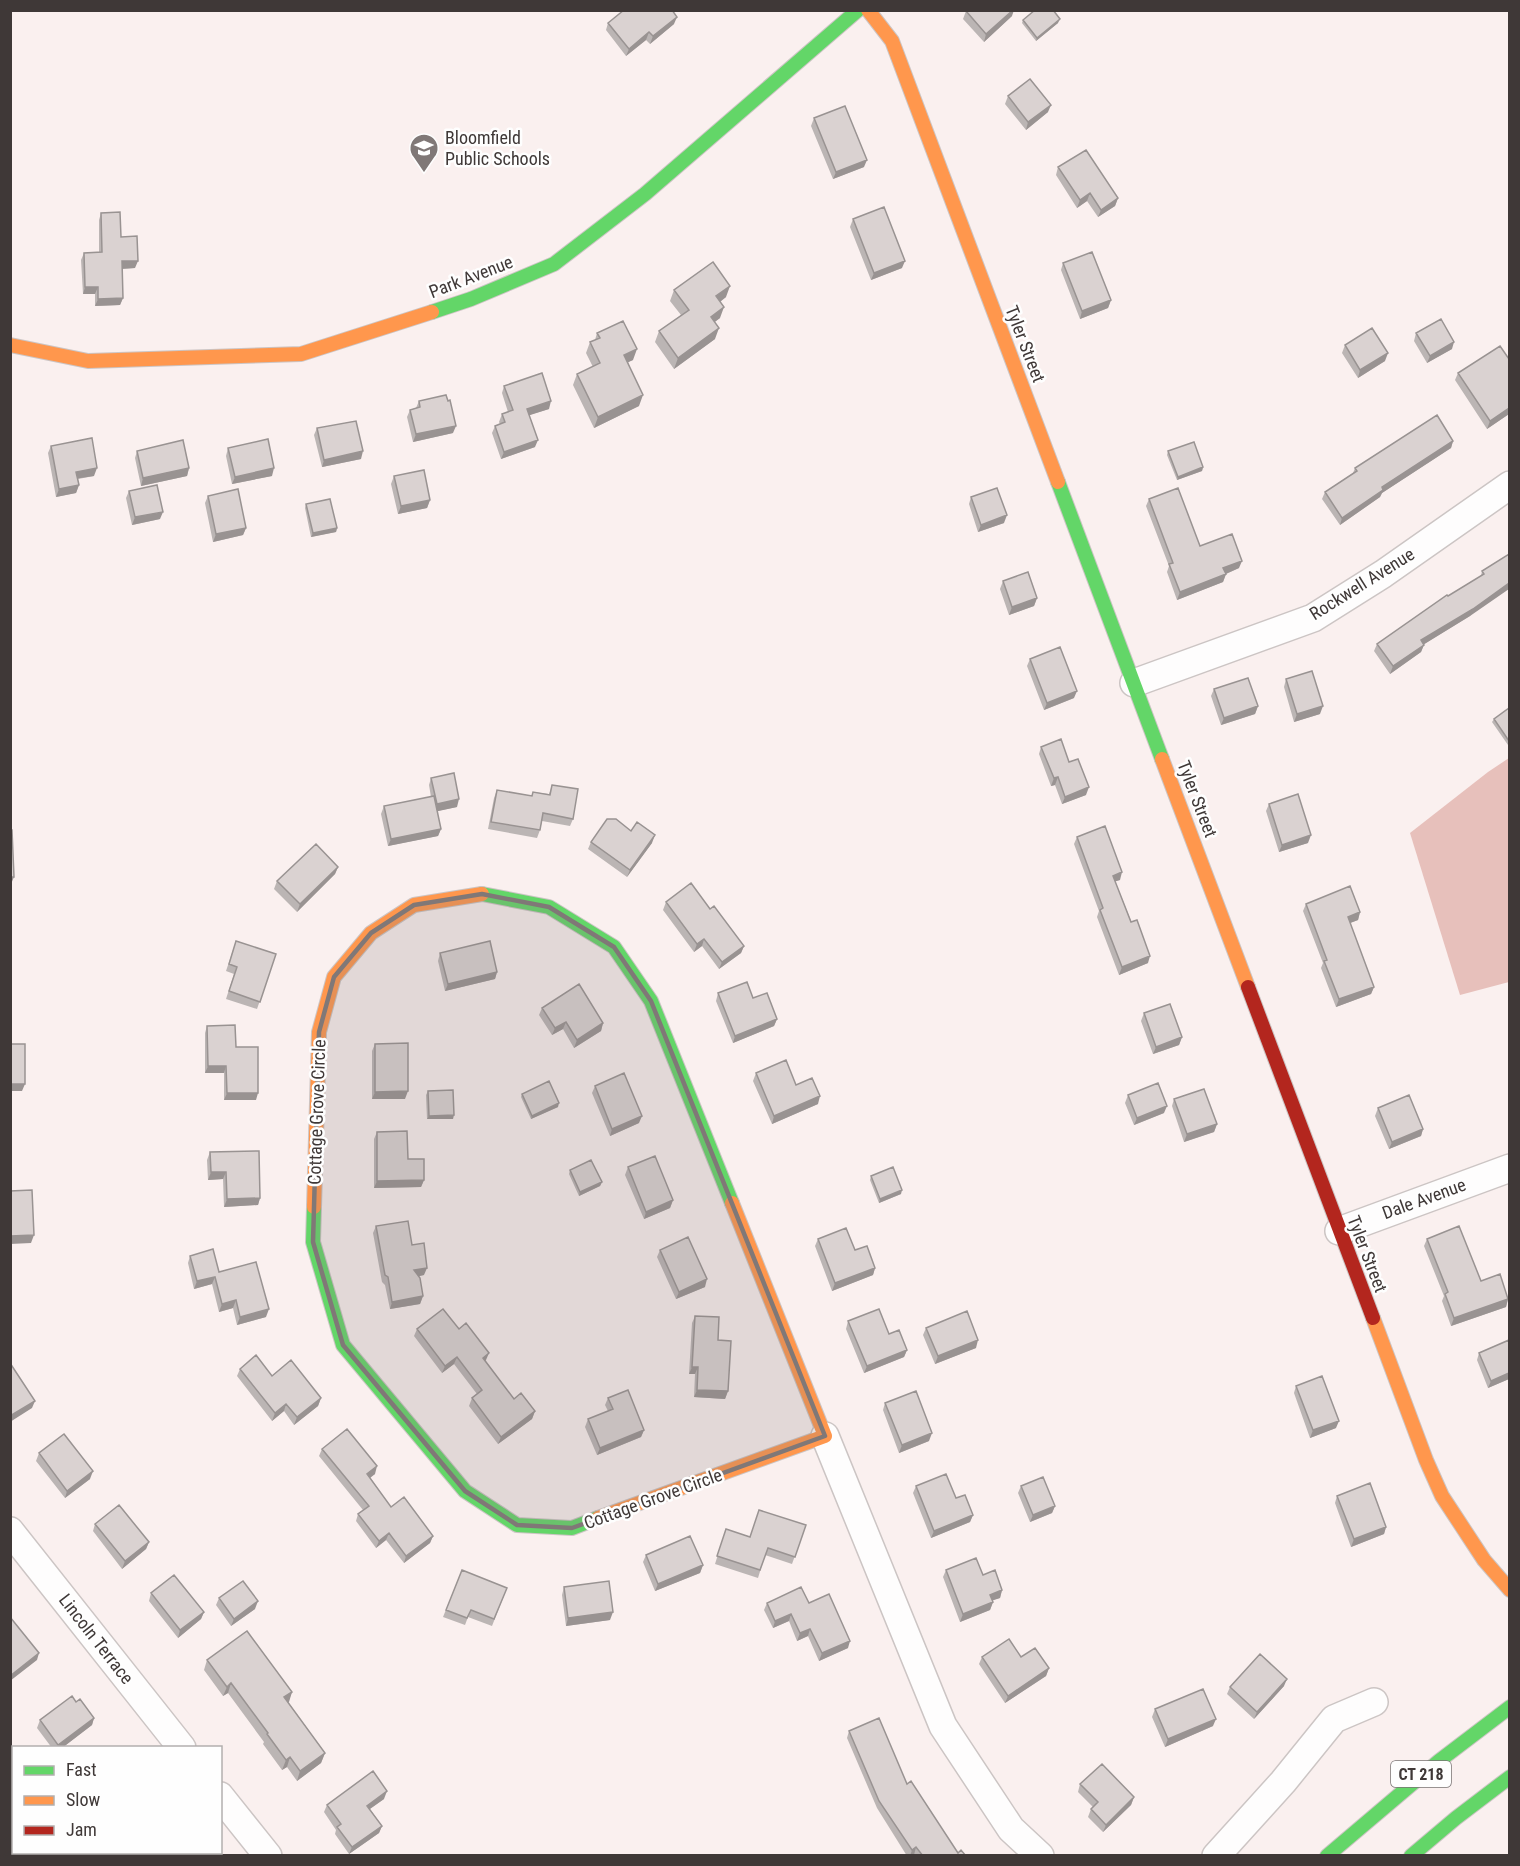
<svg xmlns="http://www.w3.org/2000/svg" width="1520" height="1866" viewBox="0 0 1520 1866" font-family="'Roboto Condensed',sans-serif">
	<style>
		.forest { fill: #e7c0bb }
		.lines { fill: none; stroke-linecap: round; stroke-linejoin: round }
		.street-casing { stroke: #ccc5c4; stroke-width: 30 }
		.fast-casing { stroke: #ccc5c4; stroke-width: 16 }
		.slow-casing { stroke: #ccc5c4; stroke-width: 16 }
		.jam-casing { stroke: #ccc5c4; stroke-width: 16 }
		.street { stroke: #fefdfd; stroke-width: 27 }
		.fast { stroke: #63d668; stroke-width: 14 }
		.slow { stroke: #ff974d; stroke-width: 14 }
		.jam { stroke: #b3261e; stroke-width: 14 }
		.wall { fill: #bbb5b4 }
		.shaded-wall { fill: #999392 }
		.building { fill: #dad2d1; stroke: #999392; stroke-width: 1.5 }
		.marked { fill: #807877; fill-opacity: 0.2; stroke: #807877; stroke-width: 4.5; stroke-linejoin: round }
		.labels { text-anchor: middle; stroke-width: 5; stroke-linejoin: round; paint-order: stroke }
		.shield { fill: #fefefe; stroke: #787373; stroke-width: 1.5 }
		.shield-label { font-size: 16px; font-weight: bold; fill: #3f3837 }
		.poi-label { font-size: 18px; fill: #3f3837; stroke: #fefefe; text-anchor: start }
		.street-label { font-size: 18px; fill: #3f3837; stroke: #fefefe }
	</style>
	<rect width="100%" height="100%" fill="#faf0ef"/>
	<!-- forest -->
	<path class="forest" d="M 1509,758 L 1509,982 L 1460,995 L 1410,833 L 1488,772 Z"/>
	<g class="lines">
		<!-- street casing -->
		<g class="street-casing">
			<path id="street" d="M 1134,683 L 1313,618 L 1383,574 L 1510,485
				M 1339,1231 L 1510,1168
				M 825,1436 L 943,1726 L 1011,1829 L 1040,1856
				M 10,1531 L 182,1748
				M 220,1796 L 268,1856
				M 1216,1856 L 1283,1782 L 1334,1719 L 1374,1702"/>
		</g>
		<!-- fast casing -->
		<g class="fast-casing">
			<path id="fast" d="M 432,312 L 471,299 L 554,264 L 645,194 L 858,10
				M 1058,482 L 1162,759
				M 482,894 L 549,907 L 614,947 L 651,1001 L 732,1203
				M 314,1207 L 313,1242 L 343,1345 L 465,1491 L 517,1525 L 572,1528 L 598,1518
				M 1327,1856 L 1439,1761 L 1510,1707
				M 1411,1856 L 1456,1818 L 1510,1777"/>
		</g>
		<!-- slow casing -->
		<g class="slow-casing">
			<path id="slow" d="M 868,10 L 892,41 L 1058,482
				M 10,345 L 88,361 L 301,354 L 432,312
				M 1162,759 L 1248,987
				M 314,1207 L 319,1032 L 334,977 L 371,933 L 414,905 L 482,894
				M 1373,1318 L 1426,1460 L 1442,1496 L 1484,1560 L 1510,1590
				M 598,1518 L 825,1436 L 732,1203"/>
		</g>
		<!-- jam casing -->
		<g class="jam-casing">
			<path id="jam" d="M 1248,987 L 1373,1318"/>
		</g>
		<!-- street -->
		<use href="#street" class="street"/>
		<!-- fast -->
		<use href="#fast" class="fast"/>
		<!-- slow -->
		<use href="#slow" class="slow"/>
		<!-- jam -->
		<use href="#jam" class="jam"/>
	</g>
	<!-- wall -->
	<path class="wall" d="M 966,11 L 1012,16 L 984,42 L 963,19 Z
		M 1023,20 L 1058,23 L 1036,41 L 1022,23 Z
		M 608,23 L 674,24 L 650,44 L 646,40 L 626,56 L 606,30 Z
		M 1008,96 L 1048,112 L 1026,130 L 1005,104 Z
		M 814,118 L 864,167 L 833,179 L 811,126 Z
		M 1058,167 L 1118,198 L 1115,206 L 1098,217 L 1087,201 L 1077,208 L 1056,175 Z
		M 101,213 L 121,237 L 135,268 L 122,269 L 123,298 L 120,305 L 95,306 L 95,294 L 83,294 L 81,260 L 84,253 L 99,252 L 99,220 Z
		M 853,219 L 902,268 L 871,280 L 850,227 Z
		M 1063,263 L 1111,300 L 1108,308 L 1080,319 L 1061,270 Z
		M 674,290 L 726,297 L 720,302 L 720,318 L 714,322 L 715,339 L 674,369 L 655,342 L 659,331 L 681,315 L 670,301 Z
		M 597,333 L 633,360 L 628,362 L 639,406 L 594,428 L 573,385 L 577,374 L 593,367 L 586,353 L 590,342 L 595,340 Z
		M 1416,333 L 1452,349 L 1427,363 L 1414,341 Z
		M 1345,345 L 1385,361 L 1358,378 L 1342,353 Z
		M 1458,373 L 1509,414 L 1487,429 L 1455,380 Z
		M 504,386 L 549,409 L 529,415 L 535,447 L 501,459 L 492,433 L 495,426 L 500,424 L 499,422 L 502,414 L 508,412 L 502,393 Z
		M 419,401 L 453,433 L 413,442 L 407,417 L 410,410 L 416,408 Z
		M 317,428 L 361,459 L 322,467 L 314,435 Z
		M 1453,441 L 1451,448 L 1382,493 L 1380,497 L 1340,525 L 1322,499 L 1325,492 L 1353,473 L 1355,468 Z
		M 51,446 L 94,476 L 78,479 L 79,485 L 76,493 L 56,497 L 48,453 Z
		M 228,448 L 272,476 L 232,484 L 226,456 Z
		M 137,451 L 189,468 L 187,476 L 141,486 L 135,458 Z
		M 1168,451 L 1203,467 L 1202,471 L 1177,480 L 1167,455 Z
		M 394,476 L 430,500 L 427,508 L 398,514 L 391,484 Z
		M 129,491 L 160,519 L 132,525 L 126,498 Z
		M 208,496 L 246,528 L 243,535 L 213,542 L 205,503 Z
		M 971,497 L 1004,523 L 978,532 L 969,504 Z
		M 1149,499 L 1200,546 L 1239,568 L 1226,574 L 1223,582 L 1177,600 L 1167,572 L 1169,566 L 1146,506 Z
		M 306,504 L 337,528 L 336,532 L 311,537 L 305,508 Z
		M 1509,554 L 1470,616 L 1424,644 L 1421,652 L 1390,674 L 1374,651 L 1377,644 L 1448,596 L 1481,576 L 1482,571 Z
		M 1003,581 L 1037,598 L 1034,606 L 1009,615 L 1000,589 Z
		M 1030,659 L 1074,698 L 1044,710 L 1027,666 Z
		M 1286,679 L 1320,714 L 1294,722 L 1284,687 Z
		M 1214,689 L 1258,706 L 1255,714 L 1221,725 L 1211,696 Z
		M 1509,708 L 1509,743 L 1508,745 L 1492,722 L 1494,719 Z
		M 1041,747 L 1086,795 L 1062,804 L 1055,785 L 1051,786 L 1039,754 Z
		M 431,778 L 457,807 L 437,811 L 441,829 L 438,836 L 388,846 L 381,814 L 384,806 L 431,797 L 429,785 Z
		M 552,785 L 573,819 L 570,826 L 542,821 L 540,830 L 537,838 L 488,829 L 494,798 L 497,790 L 532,796 L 533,792 L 549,794 Z
		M 1269,804 L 1308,843 L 1279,852 L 1266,811 Z
		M 631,831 L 652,843 L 627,877 L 588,849 L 591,842 Z
		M 1077,837 L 1120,880 L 1115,881 L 1148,963 L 1119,975 L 1097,917 L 1099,911 L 1074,844 Z
		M 338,867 L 335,874 L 297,912 L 274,889 L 277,881 Z
		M 666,902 L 710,909 L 744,946 L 741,953 L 719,969 L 702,946 L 694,952 L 663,910 Z
		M 1306,904 L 1360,912 L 1358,920 L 1350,923 L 1374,987 L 1371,994 L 1336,1007 L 1321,968 L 1323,963 L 1303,911 Z
		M 236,941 L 276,954 L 257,1009 L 226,999 L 234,974 L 226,971 Z
		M 440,953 L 497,972 L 495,979 L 445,991 L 438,961 Z
		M 718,993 L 753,998 L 777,1019 L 774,1026 L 733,1043 L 716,1001 Z
		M 542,1008 L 603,1023 L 601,1031 L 574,1048 L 563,1029 L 552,1035 L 539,1015 Z
		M 1144,1013 L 1182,1037 L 1179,1045 L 1153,1054 L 1141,1021 Z
		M 207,1026 L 236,1047 L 256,1100 L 224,1100 L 224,1073 L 205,1073 L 205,1033 Z
		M 375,1044 L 405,1099 L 372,1099 L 372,1051 Z
		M 756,1073 L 796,1085 L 818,1104 L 772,1124 L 753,1081 Z
		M 595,1086 L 639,1123 L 610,1136 L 592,1093 Z
		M 428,1091 L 453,1119 L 427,1119 L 426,1095 Z
		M 522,1094 L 558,1107 L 531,1119 L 521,1097 Z
		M 1128,1095 L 1164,1113 L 1134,1125 L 1125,1103 Z
		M 1174,1099 L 1217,1124 L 1214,1132 L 1184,1142 L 1172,1106 Z
		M 1378,1108 L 1423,1129 L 1421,1136 L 1389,1149 L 1375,1116 Z
		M 377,1132 L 408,1159 L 424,1180 L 421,1187 L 374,1188 L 374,1139 Z
		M 210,1152 L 260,1198 L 258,1205 L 224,1207 L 223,1179 L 208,1180 L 207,1160 Z
		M 628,1167 L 673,1200 L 670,1208 L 644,1219 L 625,1175 Z
		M 570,1170 L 602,1182 L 600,1186 L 579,1196 L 569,1174 Z
		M 871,1176 L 901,1194 L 879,1203 L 870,1180 Z
		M 376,1226 L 412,1245 L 424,1275 L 418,1276 L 423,1296 L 420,1304 L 390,1309 L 385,1285 L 382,1282 L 373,1233 Z
		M 818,1239 L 855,1250 L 875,1268 L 873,1275 L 832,1291 L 815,1246 Z
		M 1427,1239 L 1481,1281 L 1508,1299 L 1506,1307 L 1451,1326 L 1442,1301 L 1444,1296 L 1424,1246 Z
		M 660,1250 L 705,1287 L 676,1299 L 657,1257 Z
		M 190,1256 L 219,1272 L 266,1317 L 237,1325 L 233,1308 L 219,1312 L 212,1284 L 194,1289 L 188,1263 Z
		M 695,1316 L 718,1340 L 728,1391 L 725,1399 L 694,1397 L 695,1374 L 689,1374 L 692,1323 Z
		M 848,1321 L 889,1334 L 907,1350 L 904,1357 L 864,1373 L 846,1329 Z
		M 926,1328 L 976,1348 L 935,1364 L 923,1335 Z
		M 417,1329 L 459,1329 L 486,1360 L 485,1361 L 514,1399 L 535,1411 L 532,1419 L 498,1444 L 469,1406 L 472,1398 L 477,1394 L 454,1364 L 442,1373 L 414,1336 Z
		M 1509,1340 L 1509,1379 L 1488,1388 L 1477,1360 L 1479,1353 Z
		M 240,1369 L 321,1398 L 318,1406 L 294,1425 L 284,1411 L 272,1421 L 237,1376 Z
		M 1296,1386 L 1336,1428 L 1310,1438 L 1294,1393 Z
		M 608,1398 L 644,1430 L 641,1437 L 597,1455 L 585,1427 L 588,1419 L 608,1411 L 605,1405 Z
		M 885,1403 L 929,1441 L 899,1453 L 883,1410 Z
		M 322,1449 L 375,1474 L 370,1477 L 391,1507 L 433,1536 L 430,1543 L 404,1563 L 386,1540 L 376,1548 L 356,1521 L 358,1514 L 363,1510 L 319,1456 Z
		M 39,1453 L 90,1479 L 65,1498 L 36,1461 Z
		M 916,1486 L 956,1498 L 973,1515 L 970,1522 L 931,1538 L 913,1493 Z
		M 1021,1486 L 1055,1506 L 1052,1513 L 1030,1522 L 1018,1493 Z
		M 1337,1496 L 1386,1527 L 1384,1534 L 1351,1547 L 1335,1503 Z
		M 95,1524 L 149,1542 L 146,1549 L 122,1569 L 93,1531 Z
		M 806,1525 L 792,1564 L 765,1555 L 758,1578 L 715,1564 L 726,1529 L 750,1537 Z
		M 646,1555 L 703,1565 L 700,1573 L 655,1591 L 643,1562 Z
		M 462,1570 L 507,1588 L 492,1626 L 468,1617 L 465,1625 L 443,1617 Z
		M 946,1570 L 983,1575 L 1002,1590 L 1000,1598 L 992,1600 L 993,1602 L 990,1610 L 960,1622 L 943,1577 Z
		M 564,1587 L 610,1620 L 566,1626 L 562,1595 Z
		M 151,1593 L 204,1612 L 201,1619 L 178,1638 L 149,1601 Z
		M 219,1598 L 255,1609 L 231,1626 L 216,1605 Z
		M 767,1603 L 809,1603 L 848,1648 L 819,1661 L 808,1636 L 797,1641 L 789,1621 L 773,1628 L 764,1610 Z
		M 982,1657 L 1021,1657 L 1049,1668 L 1046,1676 L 1005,1703 L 979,1664 Z
		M 207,1660 L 292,1692 L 288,1702 L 325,1753 L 321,1763 L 297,1781 L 287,1767 L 282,1770 L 263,1744 L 264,1742 L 228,1693 L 223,1696 L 204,1670 Z
		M 1284,1686 L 1254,1719 L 1227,1694 L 1230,1687 Z
		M 1155,1709 L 1213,1726 L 1165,1747 L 1152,1717 Z
		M 94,1718 L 92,1725 L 62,1748 L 52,1748 L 37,1728 L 40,1720 Z
		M 849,1731 L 907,1784 L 958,1853 L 966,1856 L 907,1856 L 877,1808 L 847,1738 Z
		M 1080,1784 L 1134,1797 L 1131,1805 L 1103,1832 L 1088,1817 L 1091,1809 L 1093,1807 L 1078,1792 Z
		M 384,1799 L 370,1809 L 382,1826 L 379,1833 L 349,1854 L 335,1834 L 336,1830 L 324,1812 L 327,1805 Z"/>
	<!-- shaded-wall -->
	<path class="shaded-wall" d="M 1013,10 L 1014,10 L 1012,16 L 984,42 L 986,34 Z
		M 677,17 L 674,24 L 650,44 L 653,36 Z
		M 1060,19 L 1058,23 L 1036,41 L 1037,38 Z
		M 649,32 L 646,40 L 626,56 L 629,49 Z
		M 1051,105 L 1048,112 L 1026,130 L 1028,122 Z
		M 867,160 L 864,167 L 833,179 L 836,172 Z
		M 1090,193 L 1087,201 L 1077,208 L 1080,200 Z
		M 1118,198 L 1115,206 L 1098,217 L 1101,210 Z
		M 122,261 L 138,261 L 135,268 L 119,269 Z
		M 905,261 L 902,268 L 871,280 L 874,273 Z
		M 730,286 L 726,297 L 712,308 L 716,296 Z
		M 85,287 L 98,287 L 95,294 L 83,294 Z
		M 123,298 L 120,305 L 95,306 L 98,299 Z
		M 1111,300 L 1108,308 L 1080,319 L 1082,311 Z
		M 724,307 L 720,318 L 707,328 L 711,317 Z
		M 719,328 L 715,339 L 674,369 L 678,358 Z
		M 1454,342 L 1452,349 L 1427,363 L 1430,356 Z
		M 637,349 L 633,360 L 620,366 L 624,355 Z
		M 1388,353 L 1385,361 L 1358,378 L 1360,370 Z
		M 643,395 L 639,406 L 594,428 L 598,417 Z
		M 551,401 L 549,409 L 524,417 L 527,409 Z
		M 1509,408 L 1509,414 L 1487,429 L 1490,421 Z
		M 456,426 L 453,433 L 413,442 L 416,434 Z
		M 538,440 L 535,447 L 501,459 L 504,452 Z
		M 1453,441 L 1451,448 L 1382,493 L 1380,497 L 1340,525 L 1342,518 L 1382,487 Z
		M 363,451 L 361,459 L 322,467 L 324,460 Z
		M 1203,467 L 1202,471 L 1177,480 L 1178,477 Z
		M 97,468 L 94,476 L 74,479 L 76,472 Z
		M 189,468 L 187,476 L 141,486 L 143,478 Z
		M 274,468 L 272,476 L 232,484 L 235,477 Z
		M 79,485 L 76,493 L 56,497 L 59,489 Z
		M 430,500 L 427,508 L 398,514 L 401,506 Z
		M 163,512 L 160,519 L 132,525 L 135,517 Z
		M 1007,515 L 1004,523 L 978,532 L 981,525 Z
		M 246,528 L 243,535 L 213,542 L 216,534 Z
		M 337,528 L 336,532 L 311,537 L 313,533 Z
		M 1242,561 L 1239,568 L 1221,576 L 1223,568 Z
		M 1226,574 L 1223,582 L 1177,600 L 1180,592 Z
		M 1509,583 L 1509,589 L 1470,616 L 1418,648 L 1421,640 Z
		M 1037,598 L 1034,606 L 1009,615 L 1012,607 Z
		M 1424,645 L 1421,652 L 1390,674 L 1393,666 Z
		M 1077,691 L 1074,698 L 1044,710 L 1047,703 Z
		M 1258,706 L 1255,714 L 1221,725 L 1224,718 Z
		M 1323,706 L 1320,714 L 1294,722 L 1297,714 Z
		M 1058,777 L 1055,785 L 1051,786 L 1054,778 Z
		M 1089,787 L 1086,795 L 1062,804 L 1065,797 Z
		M 459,799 L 457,807 L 434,812 L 437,804 Z
		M 441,829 L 438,836 L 388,846 L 391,839 Z
		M 655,835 L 652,843 L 627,877 L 630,870 Z
		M 1311,835 L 1308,843 L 1279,852 L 1282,845 Z
		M 338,867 L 335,874 L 297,912 L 300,904 Z
		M 1122,872 L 1120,880 L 1110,883 L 1113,876 Z
		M 10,877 L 14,877 L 11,884 L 10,884 Z
		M 1360,912 L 1358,920 L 1345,925 L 1348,917 Z
		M 704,939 L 702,946 L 694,952 L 697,944 Z
		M 744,946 L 741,953 L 719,969 L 722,962 Z
		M 1150,956 L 1148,963 L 1119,975 L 1122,967 Z
		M 497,972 L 495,979 L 445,991 L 448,984 Z
		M 1374,987 L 1371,994 L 1336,1007 L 1339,999 Z
		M 777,1019 L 774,1026 L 733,1043 L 735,1036 Z
		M 566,1022 L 563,1029 L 552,1035 L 555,1028 Z
		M 603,1023 L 601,1031 L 574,1048 L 577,1040 Z
		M 1182,1037 L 1179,1045 L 1153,1054 L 1156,1047 Z
		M 208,1066 L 226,1066 L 224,1073 L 205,1073 Z
		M 10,1084 L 25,1084 L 22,1091 L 10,1091 Z
		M 408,1091 L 405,1099 L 372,1099 L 375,1092 Z
		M 227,1093 L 258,1093 L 256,1100 L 224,1100 Z
		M 820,1096 L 818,1104 L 772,1124 L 774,1116 Z
		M 559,1103 L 558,1107 L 531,1119 L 532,1116 Z
		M 1167,1106 L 1164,1113 L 1134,1125 L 1137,1118 Z
		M 454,1115 L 453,1119 L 427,1119 L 429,1116 Z
		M 642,1116 L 639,1123 L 610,1136 L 612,1129 Z
		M 1217,1124 L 1214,1132 L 1184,1142 L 1187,1134 Z
		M 1423,1129 L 1421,1136 L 1389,1149 L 1392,1142 Z
		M 211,1172 L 226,1172 L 223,1179 L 208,1180 Z
		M 424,1180 L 421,1187 L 374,1188 L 377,1181 Z
		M 602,1182 L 600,1186 L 579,1196 L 580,1192 Z
		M 902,1190 L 901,1194 L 879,1203 L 880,1199 Z
		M 260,1198 L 258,1205 L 224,1207 L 227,1199 Z
		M 673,1200 L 670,1208 L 644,1219 L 646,1212 Z
		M 34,1235 L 31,1243 L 10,1244 L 10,1236 Z
		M 427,1268 L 424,1275 L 411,1278 L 414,1270 Z
		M 875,1268 L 873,1275 L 832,1291 L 835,1283 Z
		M 215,1277 L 212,1284 L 194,1289 L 197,1281 Z
		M 707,1279 L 705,1287 L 676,1299 L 679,1292 Z
		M 423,1296 L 420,1304 L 390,1309 L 392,1302 Z
		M 1508,1299 L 1506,1307 L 1451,1326 L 1454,1318 Z
		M 236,1300 L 233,1308 L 219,1312 L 222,1304 Z
		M 269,1309 L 266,1317 L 237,1325 L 240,1317 Z
		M 978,1340 L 976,1348 L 935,1364 L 938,1356 Z
		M 907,1350 L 904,1357 L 864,1373 L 867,1366 Z
		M 489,1353 L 486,1360 L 480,1365 L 483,1358 Z
		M 457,1357 L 454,1364 L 442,1373 L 445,1366 Z
		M 692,1367 L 698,1367 L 695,1374 L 689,1374 Z
		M 1509,1373 L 1509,1379 L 1488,1388 L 1491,1381 Z
		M 697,1390 L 728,1391 L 725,1399 L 694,1397 Z
		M 321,1398 L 318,1406 L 294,1425 L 297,1417 Z
		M 35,1401 L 32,1408 L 10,1422 L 10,1416 Z
		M 286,1404 L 284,1411 L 272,1421 L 275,1413 Z
		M 535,1411 L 532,1419 L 498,1444 L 501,1437 Z
		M 1339,1421 L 1336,1428 L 1310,1438 L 1313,1430 Z
		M 644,1430 L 641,1437 L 597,1455 L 600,1448 Z
		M 932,1433 L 929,1441 L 899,1453 L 902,1445 Z
		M 377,1466 L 375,1474 L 365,1482 L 367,1474 Z
		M 93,1471 L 90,1479 L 65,1498 L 67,1491 Z
		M 1055,1506 L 1052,1513 L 1030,1522 L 1033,1515 Z
		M 973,1515 L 970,1522 L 931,1538 L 934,1531 Z
		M 1386,1527 L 1384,1534 L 1351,1547 L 1354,1539 Z
		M 389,1533 L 386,1540 L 376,1548 L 379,1541 Z
		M 433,1536 L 430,1543 L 404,1563 L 406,1556 Z
		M 149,1542 L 146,1549 L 122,1569 L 125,1561 Z
		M 703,1565 L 700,1573 L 655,1591 L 658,1584 Z
		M 1002,1590 L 1000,1598 L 988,1602 L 990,1595 Z
		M 258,1601 L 255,1609 L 231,1626 L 234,1619 Z
		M 993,1602 L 990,1610 L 960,1622 L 963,1614 Z
		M 204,1612 L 201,1619 L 178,1638 L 180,1630 Z
		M 613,1612 L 610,1620 L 566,1626 L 568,1618 Z
		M 791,1614 L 789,1621 L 773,1628 L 775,1621 Z
		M 810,1629 L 808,1636 L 797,1641 L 800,1633 Z
		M 850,1641 L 848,1648 L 819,1661 L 822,1653 Z
		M 39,1653 L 37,1660 L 10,1681 L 10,1676 Z
		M 1049,1668 L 1046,1676 L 1005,1703 L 1008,1696 Z
		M 1287,1679 L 1284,1686 L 1254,1719 L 1257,1712 Z
		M 231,1683 L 228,1693 L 223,1696 L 227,1687 Z
		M 292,1692 L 289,1702 L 281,1707 L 284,1697 Z
		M 94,1718 L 92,1725 L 62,1748 L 58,1748 L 58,1745 Z
		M 1216,1719 L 1213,1726 L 1165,1747 L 1168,1739 Z
		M 325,1753 L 321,1763 L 297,1781 L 300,1771 Z
		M 290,1757 L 287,1767 L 282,1770 L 286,1760 Z
		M 387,1791 L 384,1799 L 364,1813 L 367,1806 Z
		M 1134,1797 L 1131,1805 L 1103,1832 L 1106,1825 Z
		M 382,1826 L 379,1833 L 349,1854 L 352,1847 Z
		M 916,1847 L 914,1855 L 910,1856 L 912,1850 Z"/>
	<!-- building -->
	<path class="building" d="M 624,10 L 672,10 L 677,17 L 653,36 L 649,32 L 629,49 L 608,23 Z
		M 967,10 L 1013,10 L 986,34 L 966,11 Z
		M 1035,10 L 1053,10 L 1060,19 L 1037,38 L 1023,20 Z
		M 1030,79 L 1051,105 L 1028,122 L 1008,96 Z
		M 845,106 L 867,160 L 836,172 L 814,118 Z
		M 1086,150 L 1118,198 L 1101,210 L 1090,193 L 1080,200 L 1058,167 Z
		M 884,207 L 905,261 L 874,273 L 853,219 Z
		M 120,212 L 121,237 L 137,236 L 138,261 L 122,261 L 123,298 L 98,299 L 98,287 L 85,287 L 84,253 L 102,252 L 101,213 Z
		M 1092,252 L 1111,300 L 1082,311 L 1063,263 Z
		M 713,262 L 730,286 L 716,296 L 724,307 L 711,317 L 719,328 L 678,358 L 659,331 L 689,310 L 674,290 Z
		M 1441,319 L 1454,342 L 1430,356 L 1416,333 Z
		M 623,321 L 637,349 L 624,355 L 643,395 L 598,417 L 577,374 L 600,363 L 590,342 L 600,338 L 597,333 Z
		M 1372,328 L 1388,353 L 1360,370 L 1345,345 Z
		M 1500,346 L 1509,359 L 1509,408 L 1490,421 L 1458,373 Z
		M 542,373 L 551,401 L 527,409 L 538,440 L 504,452 L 495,426 L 505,422 L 502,414 L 513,410 L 504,386 Z
		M 446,395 L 448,401 L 450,400 L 456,426 L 416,434 L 410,410 L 420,407 L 419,401 Z
		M 1437,415 L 1453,441 L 1382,487 L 1383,490 L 1342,518 L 1325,492 L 1357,471 L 1355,468 Z
		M 356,421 L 363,451 L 324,460 L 317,428 Z
		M 92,438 L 97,468 L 76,472 L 79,485 L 59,489 L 51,446 Z
		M 268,439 L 274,468 L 235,477 L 228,448 Z
		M 183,440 L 189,468 L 143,478 L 137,451 Z
		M 1194,442 L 1203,467 L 1178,477 L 1168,451 Z
		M 424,470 L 430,500 L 401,506 L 394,476 Z
		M 157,485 L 163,512 L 135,517 L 129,491 Z
		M 997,488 L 1007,515 L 981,525 L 971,497 Z
		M 1178,488 L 1200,546 L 1232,534 L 1242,561 L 1223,568 L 1226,574 L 1180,592 L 1169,564 L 1173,563 L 1149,499 Z
		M 238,489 L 246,528 L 216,534 L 208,496 Z
		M 330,499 L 337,528 L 313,533 L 306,504 Z
		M 1509,554 L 1509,583 L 1473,609 L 1421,640 L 1424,645 L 1393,666 L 1377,644 L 1447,595 L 1448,596 L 1484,574 L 1482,571 Z
		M 1028,572 L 1037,598 L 1012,607 L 1003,581 Z
		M 1060,647 L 1077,691 L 1047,703 L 1030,659 Z
		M 1312,671 L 1323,706 L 1297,714 L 1286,679 Z
		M 1248,678 L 1258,706 L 1224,718 L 1214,689 Z
		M 1509,708 L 1509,741 L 1494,719 Z
		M 1061,739 L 1069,762 L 1078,759 L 1089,787 L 1065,797 L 1058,777 L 1054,778 L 1041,747 Z
		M 454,773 L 459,799 L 437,804 L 431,778 Z
		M 552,785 L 578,789 L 573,819 L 543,813 L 540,830 L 491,822 L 497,790 L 532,796 L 533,792 L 550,795 Z
		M 1298,794 L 1311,835 L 1282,845 L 1269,804 Z
		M 434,796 L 441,829 L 391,839 L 384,806 Z
		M 607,819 L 616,819 L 631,831 L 637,822 L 655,835 L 630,870 L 591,842 Z
		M 1105,826 L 1122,872 L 1113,876 L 1131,922 L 1137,920 L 1150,956 L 1122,967 L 1100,910 L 1103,908 L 1077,837 Z
		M 10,830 L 12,830 L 14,877 L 10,877 Z
		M 316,844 L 338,867 L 300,904 L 277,881 Z
		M 691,883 L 710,909 L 714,906 L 744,946 L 722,962 L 704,939 L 697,944 L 666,902 Z
		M 1350,886 L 1360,912 L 1348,917 L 1374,987 L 1339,999 L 1324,961 L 1327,960 L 1306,904 Z
		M 236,941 L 276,954 L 260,1002 L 229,991 L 237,967 L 229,964 Z
		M 490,941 L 497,972 L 448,984 L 440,953 Z
		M 747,982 L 753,998 L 767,993 L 777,1019 L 735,1036 L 718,993 Z
		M 579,984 L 603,1023 L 577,1040 L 566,1022 L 555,1028 L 542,1008 Z
		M 1170,1004 L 1182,1037 L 1156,1047 L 1144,1013 Z
		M 235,1025 L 236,1047 L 258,1047 L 258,1093 L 227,1093 L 226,1066 L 208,1066 L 207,1026 Z
		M 408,1043 L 408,1091 L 375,1092 L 375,1044 Z
		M 10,1044 L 25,1044 L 25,1084 L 10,1084 Z
		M 786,1060 L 796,1085 L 812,1078 L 820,1096 L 774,1116 L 756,1073 Z
		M 624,1073 L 642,1116 L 612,1129 L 595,1086 Z
		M 549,1081 L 559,1103 L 532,1116 L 522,1094 Z
		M 1158,1083 L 1167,1106 L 1137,1118 L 1128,1095 Z
		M 1204,1089 L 1217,1124 L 1187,1134 L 1174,1099 Z
		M 453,1090 L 454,1115 L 429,1116 L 428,1091 Z
		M 1409,1095 L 1423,1129 L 1392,1142 L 1378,1108 Z
		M 407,1131 L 408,1159 L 424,1159 L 424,1180 L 377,1181 L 377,1132 Z
		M 259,1151 L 260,1198 L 227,1199 L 226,1172 L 211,1172 L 210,1152 Z
		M 655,1156 L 673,1200 L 646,1212 L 628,1167 Z
		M 591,1160 L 602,1182 L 580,1192 L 570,1170 Z
		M 893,1167 L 902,1190 L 880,1199 L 871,1176 Z
		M 32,1190 L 34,1235 L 10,1236 L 10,1191 Z
		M 408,1221 L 412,1245 L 424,1243 L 427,1268 L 414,1270 L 420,1278 L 423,1296 L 392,1302 L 388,1277 L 385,1275 L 376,1226 Z
		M 1459,1226 L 1481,1281 L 1500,1274 L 1508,1299 L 1454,1318 L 1445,1294 L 1448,1292 L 1427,1239 Z
		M 846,1228 L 855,1250 L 867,1246 L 875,1268 L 835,1283 L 818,1239 Z
		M 688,1237 L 707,1279 L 679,1292 L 660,1250 Z
		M 213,1249 L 219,1272 L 256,1262 L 269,1309 L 240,1317 L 236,1300 L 222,1304 L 215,1277 L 197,1281 L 190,1256 Z
		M 443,1309 L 459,1329 L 466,1323 L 489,1353 L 483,1358 L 514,1399 L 521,1393 L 535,1411 L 501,1437 L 472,1398 L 482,1390 L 457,1357 L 445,1366 L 417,1329 Z
		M 879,1309 L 889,1334 L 899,1330 L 907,1350 L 867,1366 L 848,1321 Z
		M 967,1311 L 978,1340 L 938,1356 L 926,1328 Z
		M 695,1316 L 719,1317 L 718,1340 L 731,1341 L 728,1391 L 697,1390 L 698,1367 L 692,1367 Z
		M 1509,1340 L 1509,1373 L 1491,1381 L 1479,1353 Z
		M 256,1355 L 272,1376 L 291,1360 L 321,1398 L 297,1417 L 286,1404 L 275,1413 L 240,1369 Z
		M 10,1363 L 35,1401 L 10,1416 Z
		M 1322,1376 L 1339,1421 L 1313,1430 L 1296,1386 Z
		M 628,1390 L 644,1430 L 600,1448 L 588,1419 L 613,1409 L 608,1398 Z
		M 916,1391 L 932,1433 L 902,1445 L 885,1403 Z
		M 347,1429 L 377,1466 L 367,1474 L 391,1507 L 404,1497 L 433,1536 L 406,1556 L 389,1533 L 379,1541 L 358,1514 L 369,1506 L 322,1449 Z
		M 64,1434 L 93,1471 L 67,1491 L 39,1453 Z
		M 946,1474 L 956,1498 L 965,1495 L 973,1515 L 934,1531 L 916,1486 Z
		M 1043,1477 L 1055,1506 L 1033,1515 L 1021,1486 Z
		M 1370,1483 L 1386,1527 L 1354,1539 L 1337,1496 Z
		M 119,1505 L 149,1542 L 125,1561 L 95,1524 Z
		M 759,1510 L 806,1525 L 795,1557 L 768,1548 L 760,1570 L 717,1556 L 726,1529 L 750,1537 Z
		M 690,1536 L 703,1565 L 658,1584 L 646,1555 Z
		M 976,1558 L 983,1575 L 995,1570 L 1002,1590 L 990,1595 L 993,1602 L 963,1614 L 946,1570 Z
		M 462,1570 L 507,1588 L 494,1619 L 471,1610 L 467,1618 L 446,1610 Z
		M 174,1575 L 204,1612 L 180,1630 L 151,1593 Z
		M 243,1581 L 258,1601 L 234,1619 L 219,1598 Z
		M 609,1581 L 613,1612 L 568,1618 L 564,1587 Z
		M 801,1587 L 809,1603 L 829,1594 L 850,1641 L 822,1653 L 810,1629 L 800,1633 L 791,1614 L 775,1621 L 767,1603 Z
		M 10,1617 L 39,1653 L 10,1676 Z
		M 247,1631 L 292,1692 L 284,1697 L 325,1753 L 300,1771 L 290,1757 L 286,1760 L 267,1734 L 268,1733 L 231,1683 L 227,1687 L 207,1660 Z
		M 1009,1639 L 1021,1657 L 1035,1648 L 1049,1668 L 1008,1696 L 982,1657 Z
		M 1260,1654 L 1287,1679 L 1257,1712 L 1230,1687 Z
		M 1203,1689 L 1216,1719 L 1168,1739 L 1155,1709 Z
		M 72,1696 L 76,1702 L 80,1699 L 94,1718 L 58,1745 L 40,1720 Z
		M 879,1718 L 907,1784 L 911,1781 L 958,1853 L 961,1850 L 966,1856 L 923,1856 L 916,1847 L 912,1850 L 879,1801 L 849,1731 Z
		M 1102,1764 L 1134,1797 L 1106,1825 L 1091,1809 L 1098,1802 L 1080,1784 Z
		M 373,1771 L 387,1791 L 367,1806 L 382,1826 L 352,1847 L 337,1827 L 341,1824 L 327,1805 Z"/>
	<!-- marked area -->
	<path class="marked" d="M 482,894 L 549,907 L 614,947 L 651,1001 L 825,1436 L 572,1528 L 517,1525 L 465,1491 L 343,1345 L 313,1242 L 319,1032 L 334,977 L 371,933 L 414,905 Z"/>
	<!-- icons -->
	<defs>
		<g id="school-pin" transform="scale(1.5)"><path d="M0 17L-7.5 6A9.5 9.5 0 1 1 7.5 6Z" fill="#807877" stroke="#fefefe"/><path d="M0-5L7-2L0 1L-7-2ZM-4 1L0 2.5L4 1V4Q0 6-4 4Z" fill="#fff"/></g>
	</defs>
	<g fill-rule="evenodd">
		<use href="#school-pin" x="424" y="148"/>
	</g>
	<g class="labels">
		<!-- shield labels -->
		<rect class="shield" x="1391" y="1761" width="60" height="26" rx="4.5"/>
		<g class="shield-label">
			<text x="1421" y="1780">CT 218</text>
		</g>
		<!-- poi labels -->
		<g class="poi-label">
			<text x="445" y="144">Bloomfield<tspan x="445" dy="21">Public Schools</tspan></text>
		</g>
		<!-- street labels -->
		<g class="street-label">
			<text transform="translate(471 277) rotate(-21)" y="6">Park Avenue</text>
			<text transform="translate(1025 344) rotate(69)" y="6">Tyler Street</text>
			<text transform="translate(1362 584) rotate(-32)" y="6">Rockwell Avenue</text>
			<text transform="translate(1197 799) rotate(69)" y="6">Tyler Street</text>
			<text transform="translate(317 1112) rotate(-88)" y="6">Cottage Grove Circle</text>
			<text transform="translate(1424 1199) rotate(-20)" y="6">Dale Avenue</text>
			<text transform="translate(1367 1254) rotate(69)" y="6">Tyler Street</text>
			<text transform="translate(653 1499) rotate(-20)" y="6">Cottage Grove Circle</text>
			<text transform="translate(96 1639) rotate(52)" y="6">Lincoln Terrace</text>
		</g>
	</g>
	<!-- border -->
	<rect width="1520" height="1866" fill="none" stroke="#3f3837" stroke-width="24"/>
	<!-- legend -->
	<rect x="12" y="1746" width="210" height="108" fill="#fefefe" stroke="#b2afae" stroke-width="1.5"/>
	<rect x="24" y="1766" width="30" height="9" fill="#63d668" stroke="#b2afae" stroke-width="1.5"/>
	<text x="66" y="1776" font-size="18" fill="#3f3837">Fast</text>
	<rect x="24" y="1796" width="30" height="9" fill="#ff974d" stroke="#b2afae" stroke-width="1.5"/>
	<text x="66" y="1806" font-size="18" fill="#3f3837">Slow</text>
	<rect x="24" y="1826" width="30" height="9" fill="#b3261e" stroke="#b2afae" stroke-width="1.5"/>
	<text x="66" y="1836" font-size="18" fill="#3f3837">Jam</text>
</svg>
